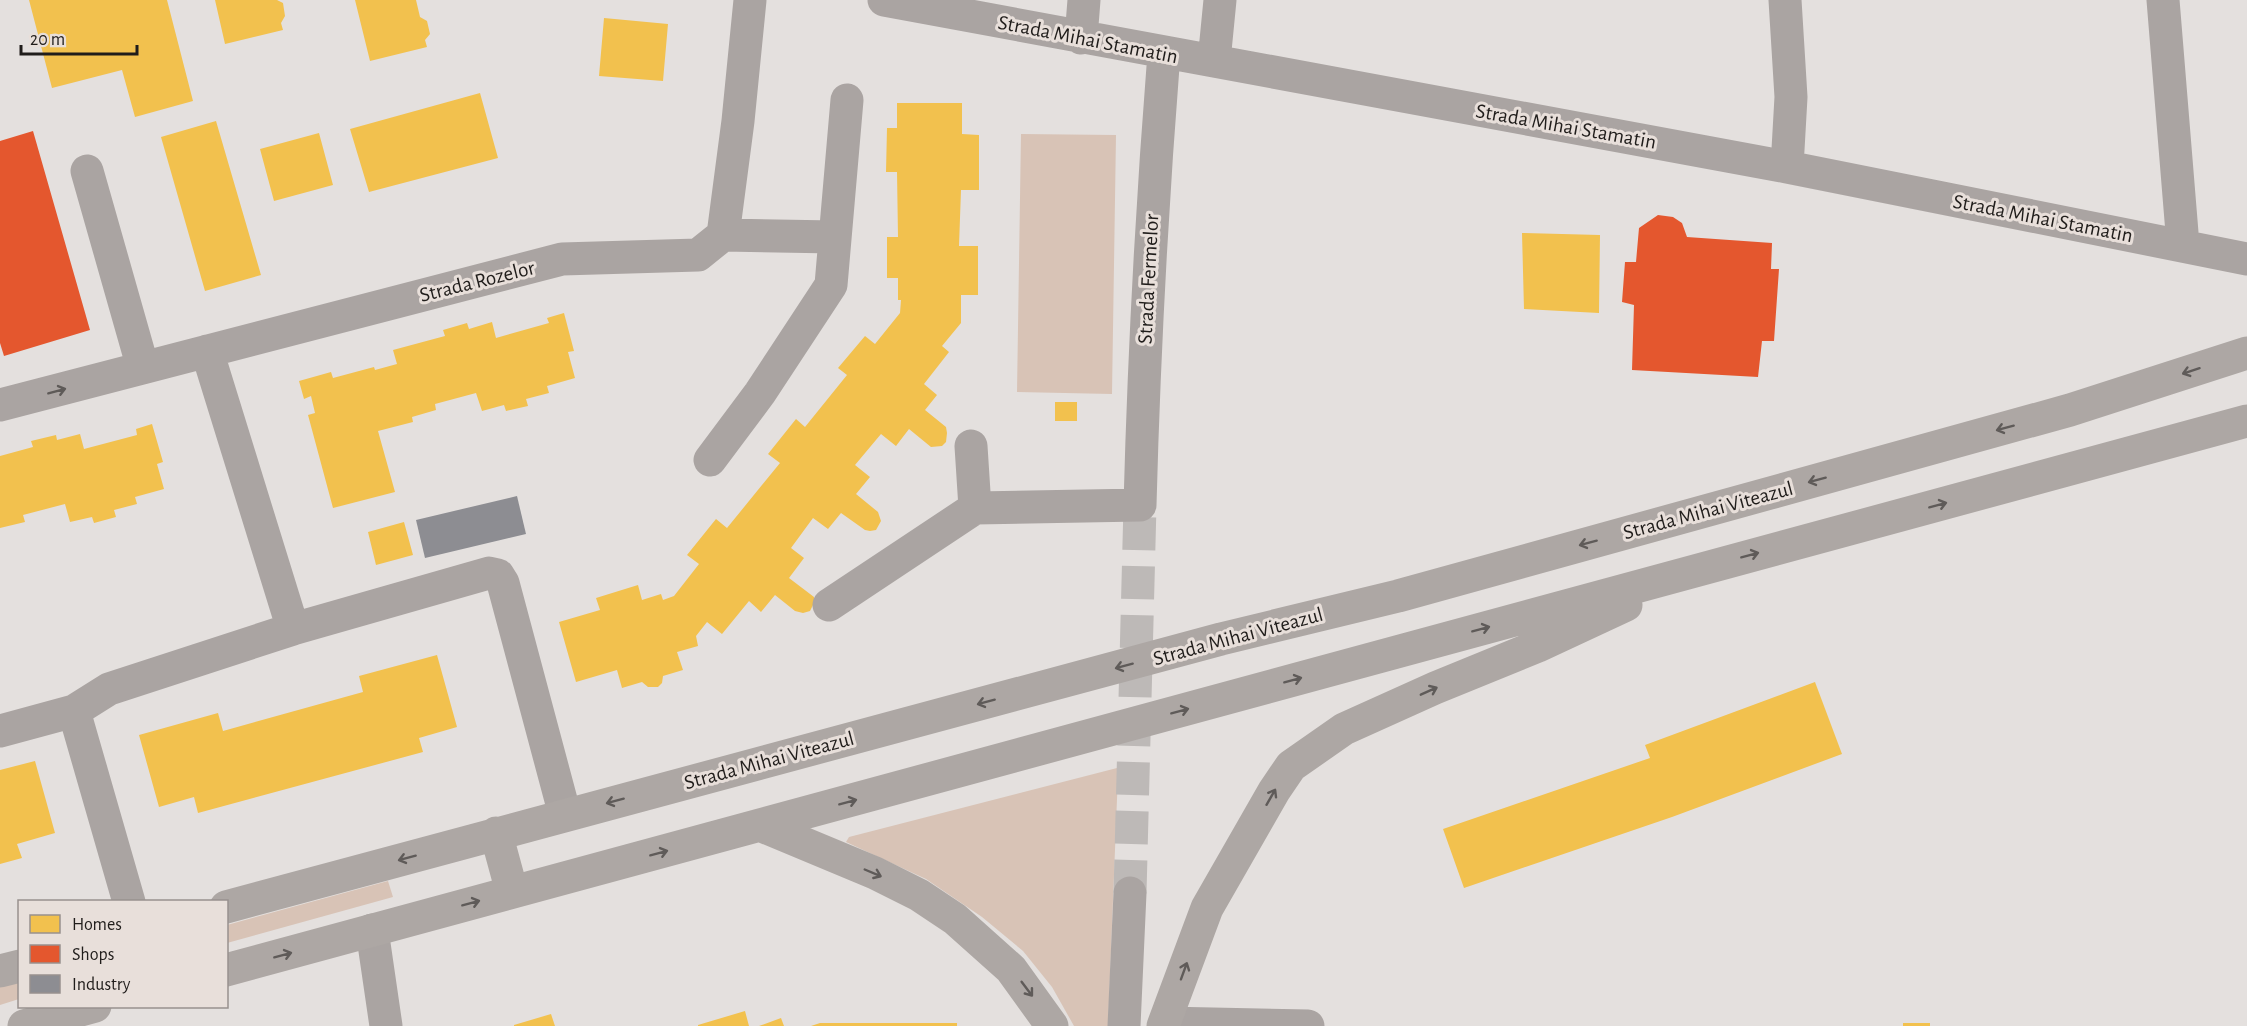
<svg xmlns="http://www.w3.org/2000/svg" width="2247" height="1026" viewBox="0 0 2247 1026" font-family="'Alegreya Sans',sans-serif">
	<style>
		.green { fill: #d8c3b6 }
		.homes { fill: #f2c14e }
		.shops { fill: #e4572e }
		.industry { fill: #8d8d92 }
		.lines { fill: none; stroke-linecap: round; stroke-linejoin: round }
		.minor-tunnel { stroke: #bdb9b7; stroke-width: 33; stroke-dasharray: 33 16; stroke-linecap: butt }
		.minor { stroke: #aaa4a2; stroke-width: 33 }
		.major { stroke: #ada7a4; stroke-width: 33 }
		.oneway { stroke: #5f5b59 }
		.oneway2 { stroke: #5e5a58 }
		.labels { text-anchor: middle; stroke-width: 6; stroke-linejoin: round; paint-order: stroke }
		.street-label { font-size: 21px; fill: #201d1b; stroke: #e8dfda }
	</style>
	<rect width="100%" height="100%" fill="#e4e0de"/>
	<!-- green -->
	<path class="green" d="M 1021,134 L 1116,135 L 1112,394 L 1017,392 Z
		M 1117,768 L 1118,774 L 1108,1026 L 1074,1026 L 1052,987 L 1023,951 L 982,917 L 926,879 L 846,842 L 849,837 Z
		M 388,881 L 393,897 L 227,943 L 227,925 Z
		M 19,981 L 19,999 L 0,1005 L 0,987 Z"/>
	<!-- homes -->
	<path class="homes" d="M 29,0 L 167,0 L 193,101 L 135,117 L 122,70 L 52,88 Z
		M 215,0 L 277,0 L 283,3 L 285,16 L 281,23 L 283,30 L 225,44 Z
		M 355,0 L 416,0 L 420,17 L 427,21 L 430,34 L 425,40 L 427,47 L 370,61 Z
		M 604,18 L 668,24 L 663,81 L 599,76 Z
		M 480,93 L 498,158 L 369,192 L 350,129 Z
		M 897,103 L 962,103 L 962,134 L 979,135 L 979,190 L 961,190 L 959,246 L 978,246 L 978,295 L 961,295 L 961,323 L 942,346 L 949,352 L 924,384 L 937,395 L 925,410 L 946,427 L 947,433 L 946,442 L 942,446 L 931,447 L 909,429 L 896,446 L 881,434 L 855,465 L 870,477 L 856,494 L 878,512 L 881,521 L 876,530 L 870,531 L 865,530 L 841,513 L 828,529 L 813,518 L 791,548 L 804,558 L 789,578 L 814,597 L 814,603 L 810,611 L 803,613 L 795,611 L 775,595 L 761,612 L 749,601 L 722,634 L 707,622 L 696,636 L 698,646 L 677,652 L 683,670 L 663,676 L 662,683 L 658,687 L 648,687 L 642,682 L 622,688 L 617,670 L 576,682 L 559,622 L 600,610 L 596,598 L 638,585 L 642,600 L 661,594 L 663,600 L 674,596 L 699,564 L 687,555 L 716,519 L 727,528 L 780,463 L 768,454 L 796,419 L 805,427 L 847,375 L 838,368 L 865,336 L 875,344 L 900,313 L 901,300 L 898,300 L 898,278 L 887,278 L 887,237 L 898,237 L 897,172 L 886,172 L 887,128 L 897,128 Z
		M 216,121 L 261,275 L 205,291 L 161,137 Z
		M 319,133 L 333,185 L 274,201 L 260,149 Z
		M 1522,233 L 1600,235 L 1599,313 L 1524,309 Z
		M 564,313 L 574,351 L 568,352 L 575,378 L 547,386 L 549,393 L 526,399 L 528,406 L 506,411 L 504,405 L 482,411 L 476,393 L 435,404 L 436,410 L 412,417 L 413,422 L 378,431 L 395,492 L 333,508 L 308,415 L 315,413 L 311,396 L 304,399 L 299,381 L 331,372 L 333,378 L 374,367 L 375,370 L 397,364 L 393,350 L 445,336 L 443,330 L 467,323 L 469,329 L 492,322 L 496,338 L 549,323 L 547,318 Z
		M 1055,402 L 1077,402 L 1077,421 L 1055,421 Z
		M 152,424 L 163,462 L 157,464 L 164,489 L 135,497 L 137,504 L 114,510 L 116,517 L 94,523 L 92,517 L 70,522 L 65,504 L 23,515 L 25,522 L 0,528 L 0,456 L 33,447 L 31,441 L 56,435 L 57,440 L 80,434 L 84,449 L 137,435 L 136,429 Z
		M 404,522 L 413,555 L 376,565 L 368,532 Z
		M 437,655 L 457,727 L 419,738 L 423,752 L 198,813 L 194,797 L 159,807 L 139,735 L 218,713 L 223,731 L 363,692 L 359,676 Z
		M 1815,682 L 1842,754 L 1672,817 L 1464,888 L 1443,829 L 1650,758 L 1645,745 Z
		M 35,761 L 55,833 L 17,844 L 22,858 L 0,864 L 0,770 Z
		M 745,1011 L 749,1026 L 698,1026 L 698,1025 Z
		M 551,1014 L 555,1026 L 514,1026 L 514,1025 Z
		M 781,1018 L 784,1026 L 759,1026 Z
		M 820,1023 L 957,1023 L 957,1026 L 811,1026 Z
		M 1903,1023 L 1930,1023 L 1930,1026 L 1903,1026 Z"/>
	<!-- shops -->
	<path class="shops" d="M 33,131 L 90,330 L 4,356 L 0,343 L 0,141 Z
		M 1658,215 L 1673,217 L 1682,223 L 1687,237 L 1772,243 L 1771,269 L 1779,269 L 1774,341 L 1762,341 L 1758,377 L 1632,370 L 1634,305 L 1622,302 L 1625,262 L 1636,262 L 1639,228 Z"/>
	<!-- industry -->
	<path class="industry" d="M 517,496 L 526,534 L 425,558 L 416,520 Z"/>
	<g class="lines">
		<!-- minor-tunnel -->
		<path class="minor-tunnel" d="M 1130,893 L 1140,505"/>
		<!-- minor -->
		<path class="minor" d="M 884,0 L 1787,167 L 2247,259
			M 1785,0 L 1791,97 L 1787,167
			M 2163,0 L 2183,245
			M 1081,38 L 1084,0
			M 1214,61 L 1220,0
			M 87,171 L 143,368
			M 723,235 L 835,237
			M 0,405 L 562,259 L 698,255 L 723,235 L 738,121 L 750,0
			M 710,460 L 760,393 L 831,285 L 847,100
			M 975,508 L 1140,505 C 1144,354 1152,204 1164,53
			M 829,605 L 975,508 L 971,446
			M 293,629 L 489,573 L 498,575 L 503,583 L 565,815
			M 0,731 L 74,711
			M 129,902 L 74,711 L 109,689 L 293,629 L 207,351
			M 372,930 L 386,1026
			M 1165,1023 L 1308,1026
			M 1124,1026 L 1130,893"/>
		<!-- major -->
		<path class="major" d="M 762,826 L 875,873 L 919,895 L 955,919 L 1011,969 L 1052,1026
			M 496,833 L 512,892
			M 226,907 L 1221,639 L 1398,596 L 2070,410 L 2247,353
			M 226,970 L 2247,421
			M 0,971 L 20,966
			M 24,1026 L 95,1006
			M 1163,1026 L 1207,908 L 1274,791 L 1291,766 L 1344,729 L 1435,688 L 1538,646 L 1626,605"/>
	</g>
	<!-- one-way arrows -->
	<defs><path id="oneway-shaft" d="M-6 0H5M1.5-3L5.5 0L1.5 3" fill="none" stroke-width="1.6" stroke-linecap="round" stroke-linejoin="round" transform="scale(1.5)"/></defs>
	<g class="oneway">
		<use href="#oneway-shaft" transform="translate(2191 371) rotate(162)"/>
		<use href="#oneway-shaft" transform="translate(2005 428) rotate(165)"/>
		<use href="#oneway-shaft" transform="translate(1817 480) rotate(165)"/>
		<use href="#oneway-shaft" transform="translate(1938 505) rotate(-15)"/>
		<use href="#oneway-shaft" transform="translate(1588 543) rotate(165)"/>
		<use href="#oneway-shaft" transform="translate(1750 555) rotate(-15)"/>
		<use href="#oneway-shaft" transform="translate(1481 629) rotate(-15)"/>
		<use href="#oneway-shaft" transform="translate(1124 666) rotate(165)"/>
		<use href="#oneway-shaft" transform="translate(1293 680) rotate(-15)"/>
		<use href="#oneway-shaft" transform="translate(1429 691) rotate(-24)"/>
		<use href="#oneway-shaft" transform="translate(986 702) rotate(165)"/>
		<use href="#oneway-shaft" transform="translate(1180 711) rotate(-15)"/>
		<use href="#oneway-shaft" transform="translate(1271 797) rotate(-60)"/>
		<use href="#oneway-shaft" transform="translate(615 801) rotate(165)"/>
		<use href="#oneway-shaft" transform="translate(848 802) rotate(-15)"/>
		<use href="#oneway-shaft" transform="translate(659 853) rotate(-15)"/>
		<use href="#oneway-shaft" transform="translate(407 858) rotate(165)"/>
		<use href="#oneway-shaft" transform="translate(873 873) rotate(23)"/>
		<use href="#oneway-shaft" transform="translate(471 903) rotate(-15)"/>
		<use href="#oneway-shaft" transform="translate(283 955) rotate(-15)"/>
		<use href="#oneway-shaft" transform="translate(1184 971) rotate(-70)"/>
		<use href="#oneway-shaft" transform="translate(1027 989) rotate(53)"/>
	</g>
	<use class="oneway2" href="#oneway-shaft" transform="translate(57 391) rotate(-15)"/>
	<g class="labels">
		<!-- street labels -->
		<g class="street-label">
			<text transform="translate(1088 39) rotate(11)" y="7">Strada Mihai Stamatin</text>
			<text transform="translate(1566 126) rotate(10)" y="7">Strada Mihai Stamatin</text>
			<text transform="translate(2043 218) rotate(11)" y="7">Strada Mihai Stamatin</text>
			<text transform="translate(1148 279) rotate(-87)" y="7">Strada Fermelor</text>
			<text transform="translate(477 281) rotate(-14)" y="7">Strada Rozelor</text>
			<text transform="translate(1708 510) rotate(-15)" y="7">Strada Mihai Viteazul</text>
			<text transform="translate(1238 636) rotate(-15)" y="7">Strada Mihai Viteazul</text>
			<text transform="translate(769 760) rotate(-15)" y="7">Strada Mihai Viteazul</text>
		</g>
	</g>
	<!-- legend -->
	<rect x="18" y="900" width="210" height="108" fill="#e8dfda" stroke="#98918e" stroke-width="1.5"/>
	<rect x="30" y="915" width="30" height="18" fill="#f2c14e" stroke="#98918e" stroke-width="1.5"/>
	<text x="72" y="930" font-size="18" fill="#201d1b">Homes</text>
	<rect x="30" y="945" width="30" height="18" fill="#e4572e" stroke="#98918e" stroke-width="1.5"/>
	<text x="72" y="960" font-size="18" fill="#201d1b">Shops</text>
	<rect x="30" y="975" width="30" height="18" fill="#8d8d92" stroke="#98918e" stroke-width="1.5"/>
	<text x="72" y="990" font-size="18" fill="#201d1b">Industry</text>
	<!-- scale -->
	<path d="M21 45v9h116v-9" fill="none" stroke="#201d1b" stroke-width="3"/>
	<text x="30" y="45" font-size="18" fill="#201d1b" stroke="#e8dfda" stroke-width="4.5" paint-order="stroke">20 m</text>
</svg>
